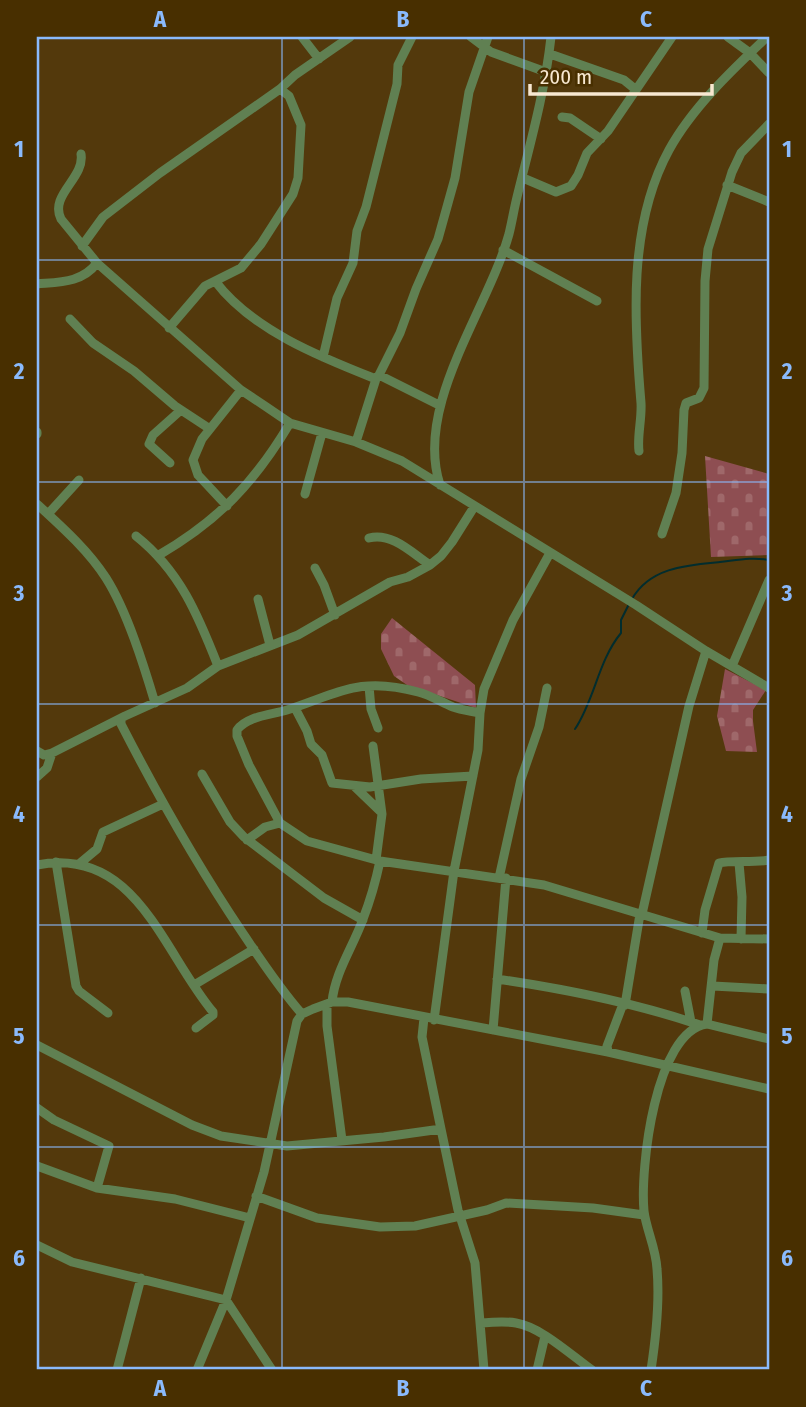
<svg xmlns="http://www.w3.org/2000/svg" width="806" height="1407" viewBox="0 0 806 1407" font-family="'Fira Sans Condensed',sans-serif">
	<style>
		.cemetery { fill: url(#cemetery-stones) }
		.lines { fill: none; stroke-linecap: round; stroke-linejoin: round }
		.stream { stroke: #022d2e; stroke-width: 2 }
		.minor { stroke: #608052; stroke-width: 9 }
		.grid { fill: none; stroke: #8abafc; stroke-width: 2; stroke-opacity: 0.55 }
		.neatline { fill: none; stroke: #8abafc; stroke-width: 2.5 }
		.grid-label { font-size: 23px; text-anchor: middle; font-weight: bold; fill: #8abafc }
	</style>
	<defs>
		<pattern id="cemetery-stones" width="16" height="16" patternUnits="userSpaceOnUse" patternTransform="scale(1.75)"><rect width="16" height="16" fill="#8e4e52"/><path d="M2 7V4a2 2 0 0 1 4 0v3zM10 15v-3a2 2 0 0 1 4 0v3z" fill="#9f686a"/></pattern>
	</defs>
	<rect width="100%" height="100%" fill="#53390c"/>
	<!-- cemetery -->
	<path class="cemetery" d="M 705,456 L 769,474 L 769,555 L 711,557 Z
		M 392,618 L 475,685 L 476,708 L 407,685 L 394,676 L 381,649 L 381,634 Z
		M 725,669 L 766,690 L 753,710 L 753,721 L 757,752 L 726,751 L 717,716 Z"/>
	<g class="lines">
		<!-- stream -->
		<path class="stream" d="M 632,599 C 650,567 688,565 720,562 C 738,560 752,557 769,560
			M 575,729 C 595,699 598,661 621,633 L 621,620 L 629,604"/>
		<!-- minor -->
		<path class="minor" d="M 302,37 L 319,59
			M 471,37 L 491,52 L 546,72
			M 728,37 L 750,53 L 769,73
			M 550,54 L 624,80 L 635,89
			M 562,117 L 570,118 L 601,139
			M 81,154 C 85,178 49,195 61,219 L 97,263 L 241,390 L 265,406 L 290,423 L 356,442 L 402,461 L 636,605 L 706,651 L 769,688
			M 523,178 L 556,192 L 571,186 L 578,175 L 587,153 L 608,131 L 672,37
			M 727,185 L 769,202
			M 82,246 L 103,217 L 160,173 L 280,89 L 295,75 L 350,37
			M 503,250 L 597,301
			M 215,281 C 252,330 320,357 376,379 L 379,375 L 439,405
			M 37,284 C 59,282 82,283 97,263
			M 70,319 L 93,343 L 134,371 L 175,406 L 210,429
			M 169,328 L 205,286 L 241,268 L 261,244 L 293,194 L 298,178 L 301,125 L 289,96 L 280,89
			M 323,357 L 337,298 L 353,263 L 357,231 L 366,207 L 397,84 L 398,65 L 412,37
			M 379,375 L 400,333 L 416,289 L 438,239 L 455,178 L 469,92 L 488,37
			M 37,432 L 37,434
			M 356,442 L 376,379
			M 639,451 C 637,436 642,419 641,403 C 634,321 628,225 669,150 C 692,108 732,70 767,37
			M 170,463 L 149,444 L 153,435 L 181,410
			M 440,485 C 414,405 488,310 509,234 C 512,222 514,209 517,197 C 530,144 545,92 551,37
			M 305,494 L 322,433
			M 37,504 C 61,526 88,550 106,578 C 127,611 144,666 155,703
			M 227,506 L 198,475 L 193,460 L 202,439 L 241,390
			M 48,514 L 79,480
			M 662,534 L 676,493 L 682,453 L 684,410 L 686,403 L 699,398 L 704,388 L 705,281 L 708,249 L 732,172 L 741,153 L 769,124
			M 136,536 C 180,571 198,615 218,666
			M 369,538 C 392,532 412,553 430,565
			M 159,555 C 219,520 255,482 290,423
			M 315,568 L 324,585 L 335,615
			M 258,599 L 270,645
			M 732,666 L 769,580
			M 369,686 L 371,709 L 378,728
			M 295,708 L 307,731 L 311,744 L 322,755 L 332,783 L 370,787 L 421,779 L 473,776
			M 480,713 C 471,711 461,710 453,707 C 441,702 430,695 418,692 C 360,676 339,693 287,710 C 271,715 247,716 237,730 L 237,736 L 249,765 L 280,823 L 307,841 L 380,861 L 544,885 L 720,938 L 769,939
			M 121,719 L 121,724 C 158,796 197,865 242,932 C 261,960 279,988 302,1014
			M 373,746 L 382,814 L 376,860
			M 37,751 L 44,755 L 52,753 L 125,716 L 187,688 L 218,666 L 298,635 L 390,582 L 408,577 L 430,565 L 441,556 L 452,542 L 474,507
			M 202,774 L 230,822 L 244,837 L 324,898 L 363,920
			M 37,777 L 47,768 L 52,753
			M 354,786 L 381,812
			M 247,840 L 265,827 L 280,823
			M 56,862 L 76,986 L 79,991 L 108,1013
			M 739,863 L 742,897 L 741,939
			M 79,864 L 97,849 L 103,832 L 163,804
			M 37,865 C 136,846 162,951 213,1012 L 213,1015 L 196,1028
			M 499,878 L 521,779 L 539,727 L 547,688
			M 642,914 L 689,706 L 706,651
			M 702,933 L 705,910 L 719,863 C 730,860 755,863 769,860
			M 497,979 C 566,989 635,1003 700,1025
			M 194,985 L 254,949
			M 713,986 L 769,989
			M 685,991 L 691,1022
			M 332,1002 C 335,972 353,947 363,919 C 370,901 376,880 380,861
			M 327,1004 L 327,1026 L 342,1140
			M 625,1005 L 640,914
			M 424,1018 L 422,1037 L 441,1129 L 458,1210 L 475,1263 L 484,1370
			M 434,1020 L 454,871 L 478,750 L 480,713 L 484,689 L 513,620 L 550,553
			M 707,1024 L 714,960 L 720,938
			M 493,1030 L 506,878
			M 37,1045 L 192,1125 L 221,1136 L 287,1146 L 384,1137 L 441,1129
			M 608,1052 L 607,1046 L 623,1004
			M 37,1108 L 54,1120 L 109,1146 L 97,1188
			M 37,1166 L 97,1188 L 175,1199 L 250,1218
			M 256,1196 L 317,1218 L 380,1227 L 415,1226 L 487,1210 L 506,1203 L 593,1208 L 644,1215
			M 37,1245 L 72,1262 L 226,1300 L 272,1370
			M 482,1323 C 493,1322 505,1321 516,1323 C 541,1327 571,1355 592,1370
			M 117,1370 L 141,1278
			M 197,1370 L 226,1300 L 264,1172 L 297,1021 L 302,1014 L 313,1009 L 332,1002 L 348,1002 L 608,1052 L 769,1089
			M 537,1370 L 545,1336
			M 651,1370 C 656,1337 660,1302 657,1269 C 656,1248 646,1229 644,1211 C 640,1169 655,1031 707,1024 L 769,1039"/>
	</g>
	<!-- grid -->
	<path class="grid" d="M 282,37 L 282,1370M 524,37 L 524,1370M 37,260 L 769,260M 37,482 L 769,482M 37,704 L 769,704M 37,925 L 769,925M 37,1147 L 769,1147"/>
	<!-- border -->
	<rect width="806" height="1407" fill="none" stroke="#482f00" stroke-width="77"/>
	<!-- scale -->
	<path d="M530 84v10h182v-10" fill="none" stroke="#f8e8d1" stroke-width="3.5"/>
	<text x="540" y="84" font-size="21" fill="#f8e8d1" stroke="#482f00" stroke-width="5" paint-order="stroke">200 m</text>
	<rect x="38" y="38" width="730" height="1330" class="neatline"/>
	<g class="grid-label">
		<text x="160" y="27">A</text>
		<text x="403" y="27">B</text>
		<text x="646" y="27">C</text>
		<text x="19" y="157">1</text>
		<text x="787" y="157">1</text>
		<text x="19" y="379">2</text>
		<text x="787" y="379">2</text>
		<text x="19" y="601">3</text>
		<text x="787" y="601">3</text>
		<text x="19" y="822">4</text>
		<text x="787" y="822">4</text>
		<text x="19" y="1044">5</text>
		<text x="787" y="1044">5</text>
		<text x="19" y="1266">6</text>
		<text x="787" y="1266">6</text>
		<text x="160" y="1396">A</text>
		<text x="403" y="1396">B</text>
		<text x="646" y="1396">C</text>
	</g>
</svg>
